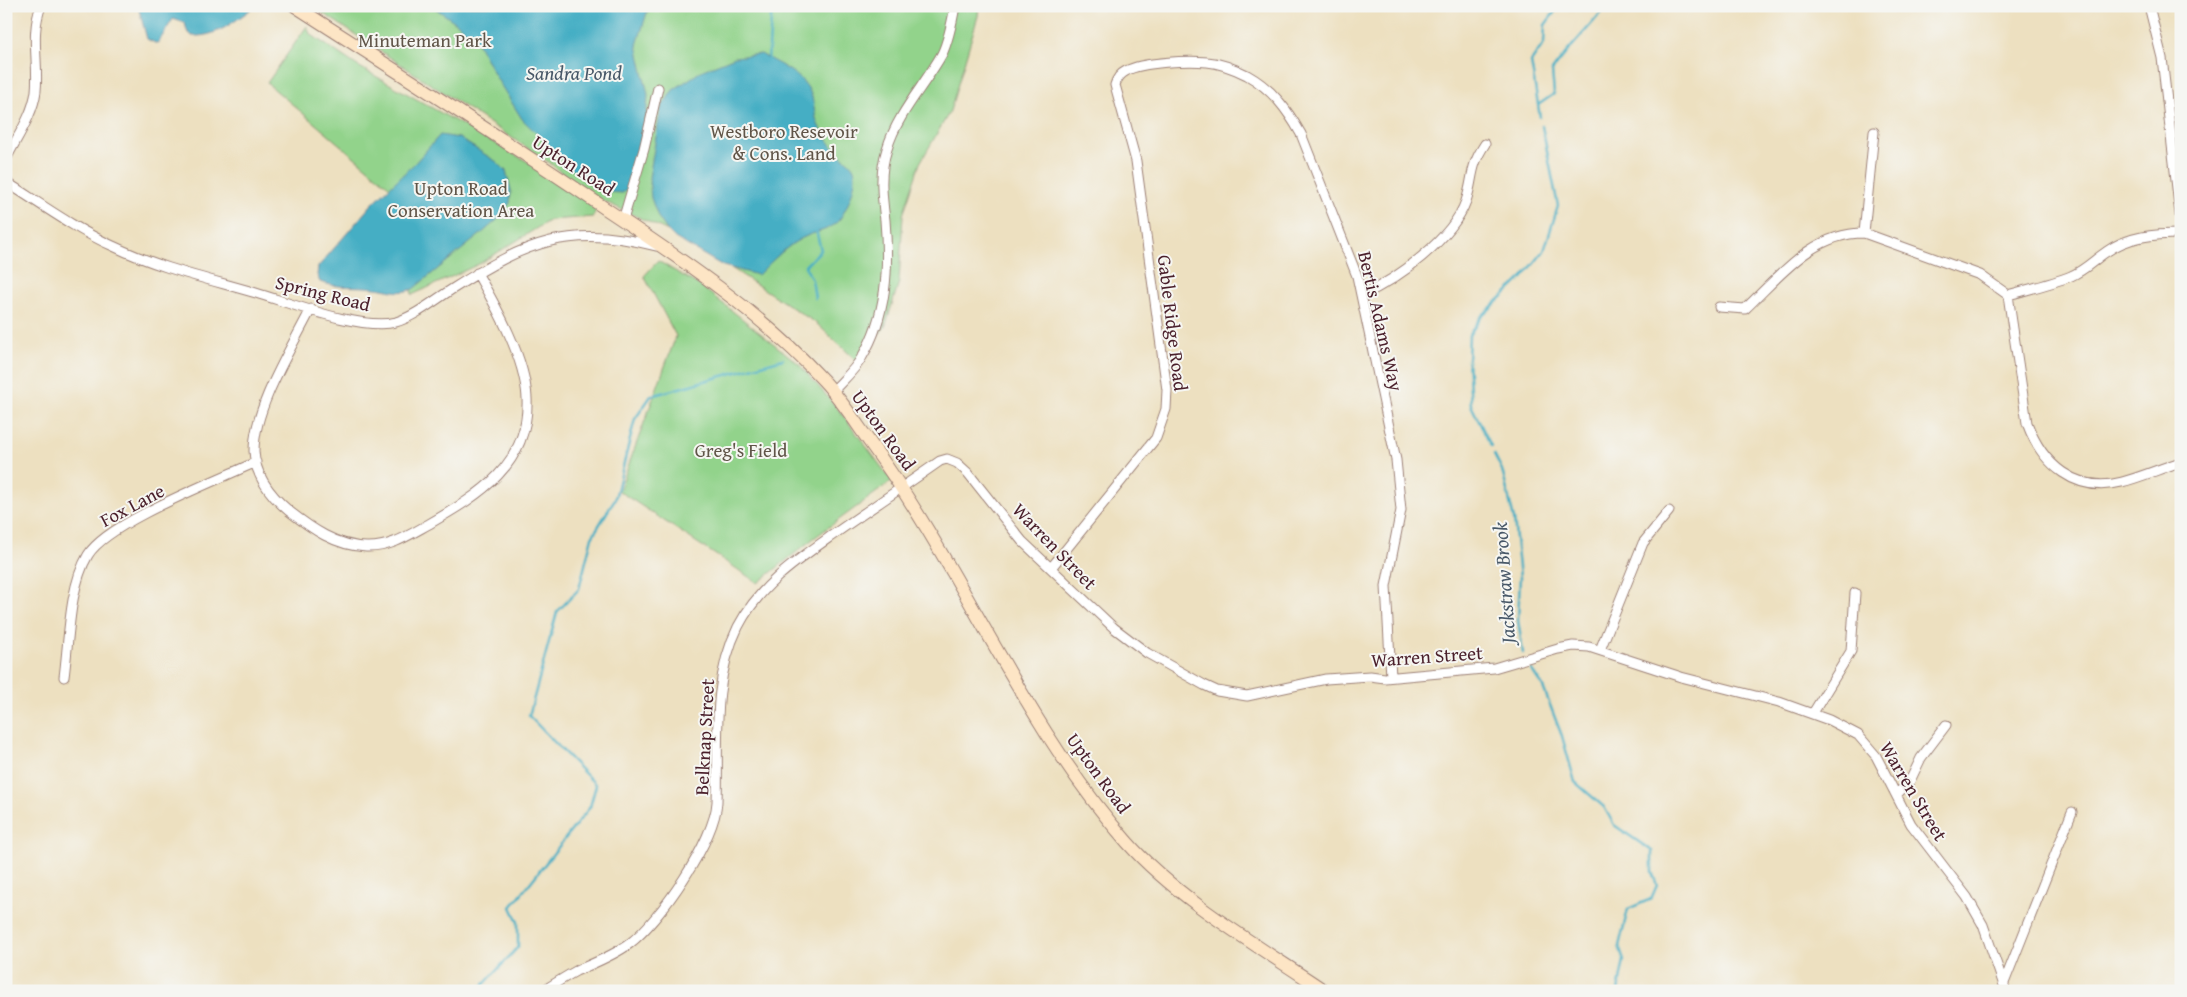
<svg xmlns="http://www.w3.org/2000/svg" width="2187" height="997" viewBox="0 0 2187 997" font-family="'Gentium Book Plus',serif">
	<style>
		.green { fill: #92d38b; stroke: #6e795b }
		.water { fill: #45aec4; stroke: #486678 }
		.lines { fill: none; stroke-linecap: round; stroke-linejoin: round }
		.stream { stroke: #45aec4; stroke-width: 2.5 }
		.street-casing { stroke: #9c8076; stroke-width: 11 }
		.secondary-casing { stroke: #9c8076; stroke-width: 14 }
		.street { stroke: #fff; stroke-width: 9 }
		.secondary { stroke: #fde5c5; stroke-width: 12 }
		.labels { text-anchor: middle; stroke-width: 4; stroke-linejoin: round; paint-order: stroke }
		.park-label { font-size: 19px; fill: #605548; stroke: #f6f6f2 }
		.street-label { font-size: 19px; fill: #4a1f2b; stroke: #f6f6f2 }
		.water-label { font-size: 20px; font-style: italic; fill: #485868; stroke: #f6f6f2 }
	</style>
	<rect width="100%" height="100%" fill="#f6f6f2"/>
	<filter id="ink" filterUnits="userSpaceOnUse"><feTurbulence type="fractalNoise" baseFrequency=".02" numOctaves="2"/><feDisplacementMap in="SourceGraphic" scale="10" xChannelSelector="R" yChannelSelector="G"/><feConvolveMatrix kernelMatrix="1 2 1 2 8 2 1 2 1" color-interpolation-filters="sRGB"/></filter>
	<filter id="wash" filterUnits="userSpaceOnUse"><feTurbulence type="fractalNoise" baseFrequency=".0096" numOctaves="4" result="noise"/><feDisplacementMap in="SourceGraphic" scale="20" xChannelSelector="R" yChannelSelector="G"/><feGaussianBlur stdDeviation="1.12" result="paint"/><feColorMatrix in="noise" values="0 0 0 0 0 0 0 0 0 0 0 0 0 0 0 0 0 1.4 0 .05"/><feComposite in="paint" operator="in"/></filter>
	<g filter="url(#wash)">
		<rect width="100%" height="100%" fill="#ede0c0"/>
		<!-- green -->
		<path class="green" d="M 312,6 L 979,6 L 978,16 L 950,111 L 920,163 L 903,215 L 899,282 L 885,327 L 857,361 L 816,323 L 728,266 L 668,231 L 582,191 L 550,163 Z
			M 307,26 L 310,34 L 356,65 L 599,202 L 593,217 L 550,220 L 479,264 L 412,295 L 391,188 L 267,83 Z
			M 658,261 L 702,287 L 798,363 L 839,410 L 892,481 L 814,538 L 758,583 L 619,491 L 676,336 L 644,276 Z"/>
		<!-- water -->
		<path class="water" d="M 138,6 L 251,6 L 250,10 C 231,24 216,37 192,36 L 187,31 L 185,23 L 173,19 L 158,43 L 155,43 L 147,39 Z
			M 432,6 L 649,6 L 637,45 L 648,95 L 646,118 L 632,182 L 623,193 L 606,192 L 598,189 L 573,170 L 522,119 L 497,79 L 477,42 L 458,24 Z
			M 761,54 C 779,65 805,74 812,97 C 815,108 814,119 821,130 C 825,137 833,147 839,154 C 843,158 850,162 853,167 C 860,179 847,210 839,220 C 830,230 820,231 809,235 C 789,243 773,260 758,275 L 723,266 L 675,238 L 667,230 L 658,217 L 651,198 L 649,178 L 661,108 L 673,90 L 703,70 L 735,57 Z
			M 440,135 L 459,138 L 497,162 L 506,171 L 511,190 L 510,203 L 497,220 L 481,234 L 413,289 C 398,295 390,289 375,288 C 354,285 341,289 320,282 L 317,275 L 318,267 L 372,204 L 414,164 Z"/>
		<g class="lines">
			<!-- stream -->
			<path class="stream" d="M 768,60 L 772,6
				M 1538,105 L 1554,94 L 1552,71 C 1568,48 1589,29 1606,6
				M 1540,117 L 1531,62 L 1544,43 L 1545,25 L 1559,6
				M 815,298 L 812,280 L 805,266 L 821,250 L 816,230
				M 1491,446 L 1471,405 L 1468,360 L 1469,335 L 1481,317 L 1523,277 L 1544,251 L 1558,206 L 1542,126
				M 1494,454 L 1502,470 L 1514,519 L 1520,577 L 1518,620 L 1523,653
				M 1529,666 L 1543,687 L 1562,736 L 1575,782 L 1604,807 L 1614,825 L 1652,851 L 1652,872 L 1657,885 L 1651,899 L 1628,909 L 1619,946 L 1624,960 L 1618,991
				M 478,991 L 518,947 L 518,922 L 511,907 L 590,807 L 596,785 L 529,716 L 557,612 L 579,589 L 592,537 L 615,499 L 635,419 L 651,396 L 783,359"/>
		</g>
	</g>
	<g filter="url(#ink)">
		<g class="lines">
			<!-- street casing -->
			<g class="street-casing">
				<path id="street" d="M 2149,6 L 2162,58 L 2181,223
					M 6,159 C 17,137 33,115 36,91 C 39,62 30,34 41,6
					M 6,182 C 41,204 75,229 113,246 C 159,268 208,279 256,293 C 290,303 362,331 396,322 C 416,316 436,299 454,288 C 526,242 571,223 656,246
					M 623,220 L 644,149 L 658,88
					M 1864,233 L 1874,132
					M 1362,295 C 1397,280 1453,238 1466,201 C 1474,177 1469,168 1485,144
					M 2008,295 C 2029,289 2051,284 2071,276 C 2085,270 2094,260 2106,252 C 2128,236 2155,234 2181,234
					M 1719,307 L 1745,309 C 1780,276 1812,233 1864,233 L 1980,275 L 2008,295 L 2027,423 C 2042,464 2075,494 2122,482 C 2142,477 2161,468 2181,462
					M 311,309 C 291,349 254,407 254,451 C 255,476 271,496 289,511 C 312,529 336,546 366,547 C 390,548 409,535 429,524 C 479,495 530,465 527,398 C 525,358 497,308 477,273
					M 833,391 C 843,380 855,370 862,357 C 887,315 889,268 885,220 C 882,196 879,173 887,149 C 897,114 925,85 942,54 C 949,39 952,23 955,6
					M 1051,568 L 1156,438 L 1166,409 L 1167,390 L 1136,161 L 1115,85 C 1117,78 1120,74 1126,71 C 1142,62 1189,60 1207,62 C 1220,63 1235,69 1247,75 C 1272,89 1287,109 1301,134 L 1357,276 L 1396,460 L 1401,510 L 1386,586 L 1391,677
					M 1600,650 L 1643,543 L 1669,511
					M 64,677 C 69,640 69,587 88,555 C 108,522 218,480 256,462
					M 1813,713 L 1851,651 L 1855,593
					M 1897,794 L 1910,781 L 1921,758 L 1946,725
					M 2004,983 L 2072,812
					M 543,991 C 554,984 565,977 576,971 C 594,963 613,956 629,944 C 660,921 715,840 717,802 C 719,743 711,682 738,627 C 760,584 799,559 837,532 C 871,508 906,485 940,461 L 947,459 L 957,463 L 968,473 L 1022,541 L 1114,628 L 1147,653 L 1204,685 L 1217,691 L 1247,696 L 1326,679 L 1370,676 L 1385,678 L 1494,668 L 1558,649 L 1573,646 L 1589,647 L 1681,677 L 1779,702 L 1829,720 L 1858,735 L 1876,756 L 1911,824 L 1967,897 L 1983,925 L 2006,991"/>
			</g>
			<!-- secondary casing -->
			<g class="secondary-casing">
				<path id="secondary" d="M 295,6 C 399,73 504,139 606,209 C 683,260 760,312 823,380 C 841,399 856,423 871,444 C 964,571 1022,723 1127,842 C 1178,900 1260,947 1325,991"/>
			</g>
			<!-- street -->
			<use href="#street" class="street"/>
			<!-- secondary -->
			<use href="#secondary" class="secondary"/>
		</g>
	</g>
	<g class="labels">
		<!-- park labels -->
		<g class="park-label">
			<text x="425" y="47">Minuteman Park</text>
			<text x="784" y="138">Westboro Resevoir<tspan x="784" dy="22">&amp; Cons. Land</tspan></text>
			<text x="461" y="195">Upton Road<tspan x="461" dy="22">Conservation Area</tspan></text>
			<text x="741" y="457">Greg's Field</text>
		</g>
		<!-- street labels -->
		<g class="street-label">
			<text transform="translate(574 165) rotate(33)" y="7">Upton Road</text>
			<text transform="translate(323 293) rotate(14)" y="7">Spring Road</text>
			<text transform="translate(1381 321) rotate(77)" y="7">Bertis Adams Way</text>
			<text transform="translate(1173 323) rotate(83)" y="7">Gable Ridge Road</text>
			<text transform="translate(884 430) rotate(54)" y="7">Upton Road</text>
			<text transform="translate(132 505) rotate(-28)" y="7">Fox Lane</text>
			<text transform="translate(1055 546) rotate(46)" y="7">Warren Street</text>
			<text transform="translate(1427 656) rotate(-4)" y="7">Warren Street</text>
			<text transform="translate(704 737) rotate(-87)" y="7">Belknap Street</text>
			<text transform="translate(1099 773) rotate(54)" y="7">Upton Road</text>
			<text transform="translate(1914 791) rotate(59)" y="7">Warren Street</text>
		</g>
		<!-- water labels -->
		<g class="water-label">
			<text x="574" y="80">Sandra Pond</text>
			<text transform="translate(1504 583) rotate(-94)" y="7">Jackstraw Brook</text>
		</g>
	</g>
	<!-- margin -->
	<rect width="2187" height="997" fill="none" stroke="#f6f6f2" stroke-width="25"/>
</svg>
